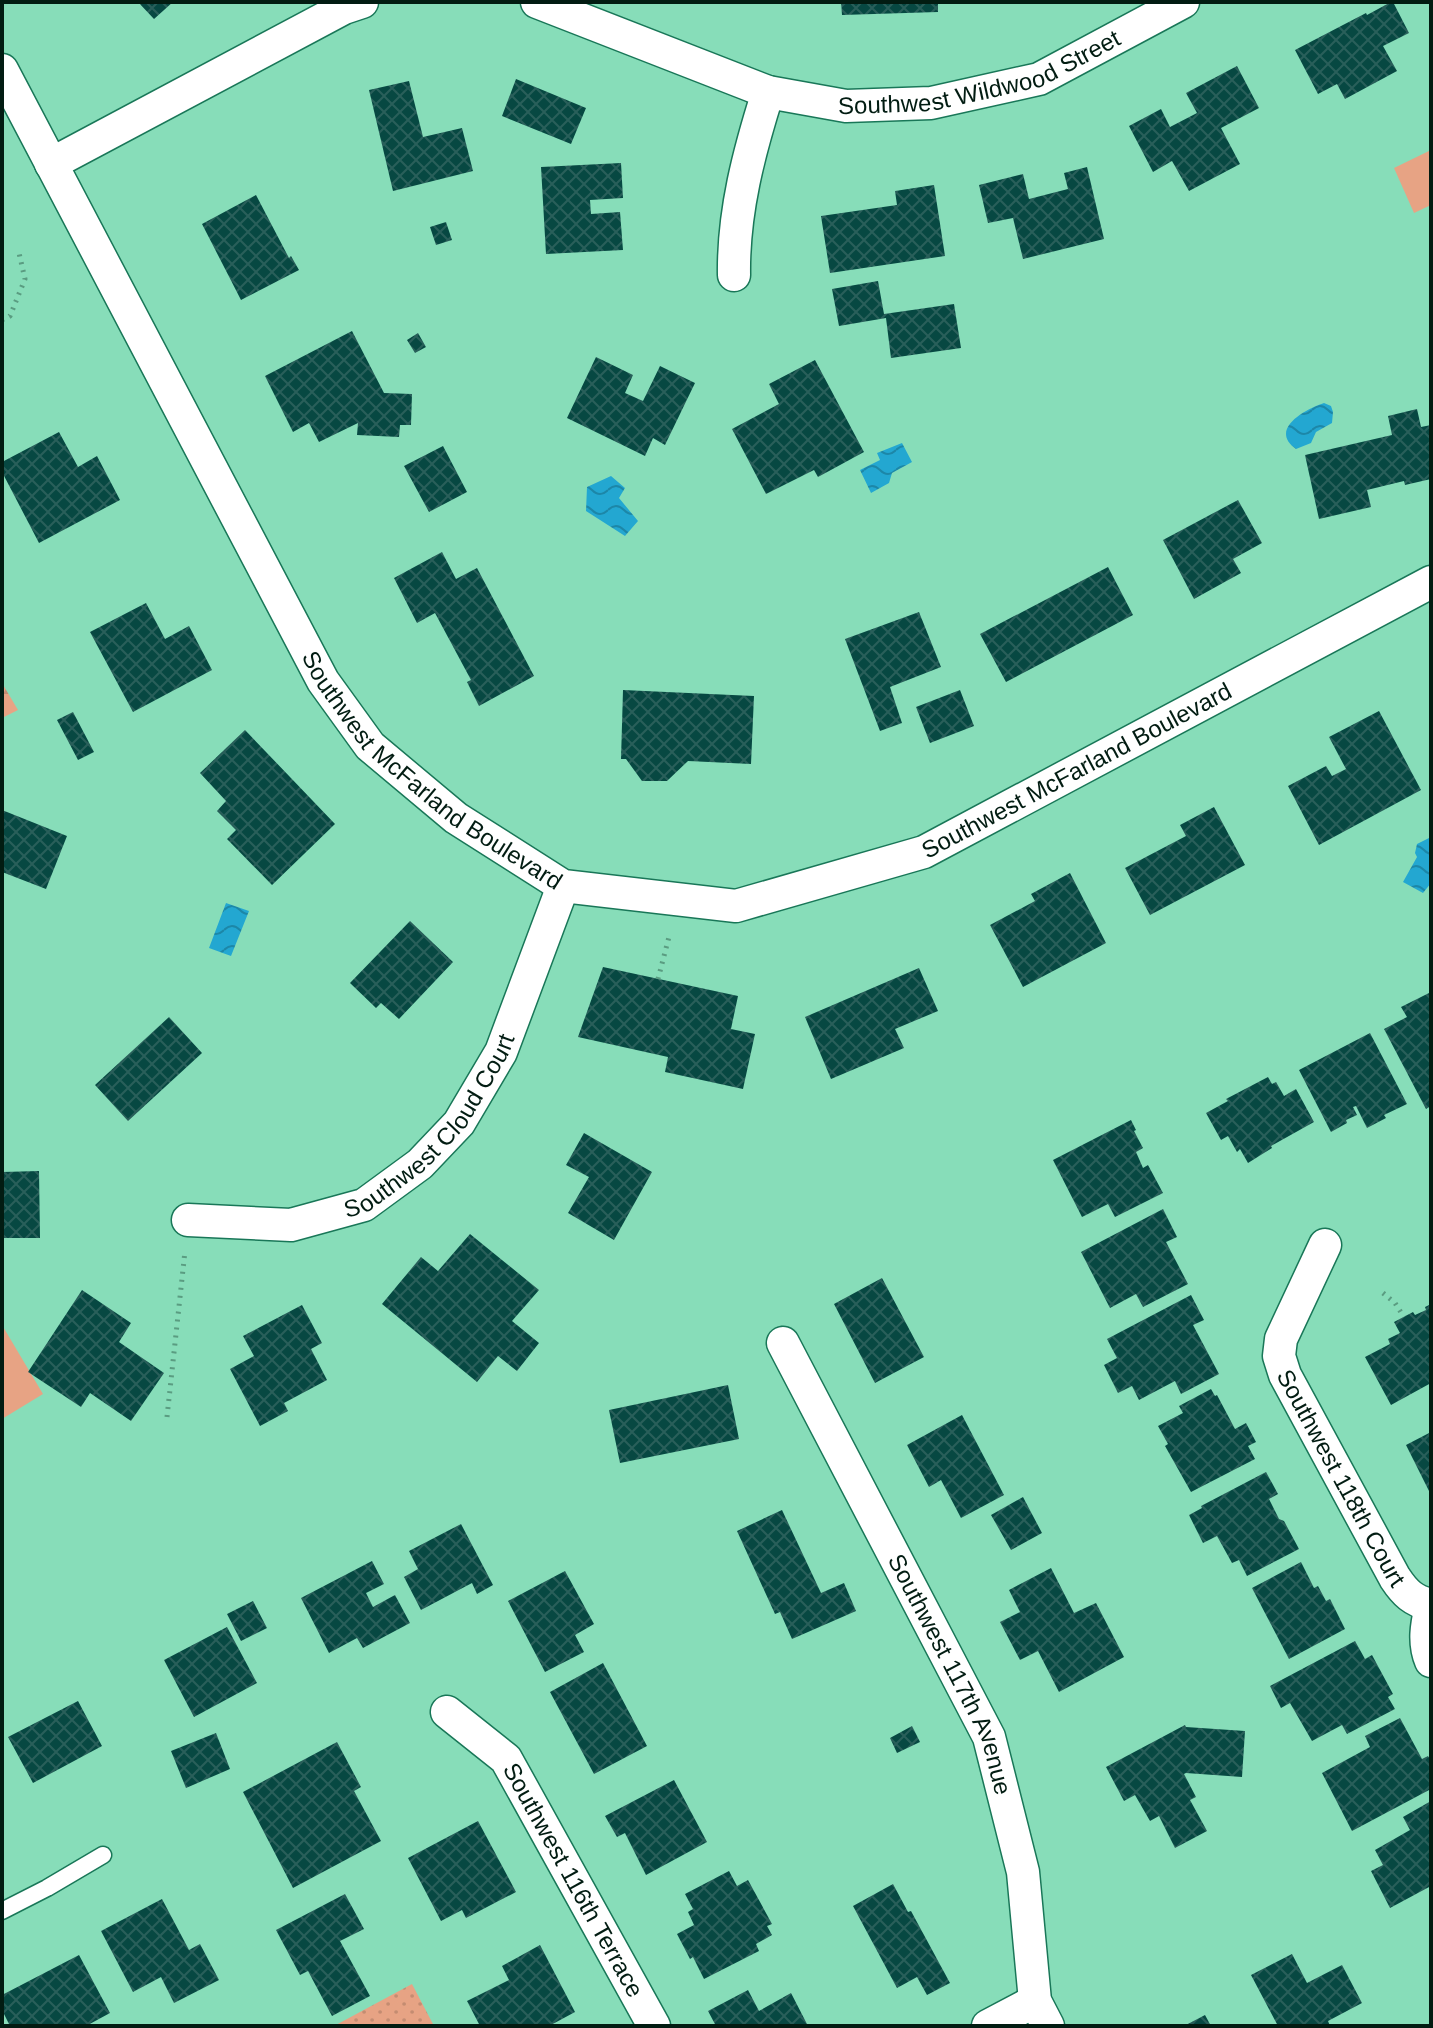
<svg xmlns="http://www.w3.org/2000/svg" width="1433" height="2028" viewBox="0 0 1433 2028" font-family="Helvetica,sans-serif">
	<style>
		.green { fill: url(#green-dots) }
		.forest { fill: url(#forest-firs) }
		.pitch { fill: #e7a384 }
		.water { fill: url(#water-waves) }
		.building { fill: url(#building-cross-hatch) }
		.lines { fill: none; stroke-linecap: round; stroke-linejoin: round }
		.lane-casing { stroke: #197758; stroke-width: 19 }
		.street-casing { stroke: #197758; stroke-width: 35 }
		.path { stroke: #5a9c81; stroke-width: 5; stroke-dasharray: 2 6; stroke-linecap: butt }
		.lane { stroke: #fff; stroke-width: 16 }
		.street { stroke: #fff; stroke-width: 32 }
		.labels { text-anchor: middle; stroke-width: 8; stroke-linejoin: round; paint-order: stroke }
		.street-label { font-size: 24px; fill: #021c12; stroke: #cbf4e1 }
	</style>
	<defs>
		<pattern id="green-dots" width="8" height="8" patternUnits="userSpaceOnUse" patternTransform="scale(2)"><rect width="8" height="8" fill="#e7a384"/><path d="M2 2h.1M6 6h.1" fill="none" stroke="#c48c71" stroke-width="1.8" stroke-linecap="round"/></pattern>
		<pattern id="forest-firs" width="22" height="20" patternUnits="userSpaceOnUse" patternTransform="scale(2)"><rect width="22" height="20" fill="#e7a384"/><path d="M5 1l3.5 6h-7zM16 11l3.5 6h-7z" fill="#c48c71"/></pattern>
		<pattern id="water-waves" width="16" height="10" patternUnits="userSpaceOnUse" patternTransform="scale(2)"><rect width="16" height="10" fill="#23a7d1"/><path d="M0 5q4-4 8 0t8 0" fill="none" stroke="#1c87a8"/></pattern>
		<pattern id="building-cross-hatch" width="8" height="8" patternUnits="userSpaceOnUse" patternTransform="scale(2)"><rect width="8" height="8" fill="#074842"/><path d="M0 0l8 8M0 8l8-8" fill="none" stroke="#295f5a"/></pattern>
	</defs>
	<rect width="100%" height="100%" fill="#87ddb9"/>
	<!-- green -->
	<path class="green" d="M 412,1984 L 434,2026 L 334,2026 Z"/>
	<!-- forest -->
	<path class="forest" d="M 2,683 L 18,710 L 2,718 Z"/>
	<!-- pitch -->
	<path class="pitch" d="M 1431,150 L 1431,205 L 1414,213 L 1394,168 Z
		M 2,1325 L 43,1394 L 2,1419 Z"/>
	<!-- water -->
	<path class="water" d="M 1324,403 L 1331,406 L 1333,412 L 1332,423 L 1316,432 L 1311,443 L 1296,449 C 1268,429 1306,409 1324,403 Z
		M 902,443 L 912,462 L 892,473 L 889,483 L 871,493 L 860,470 L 880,460 L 877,453 Z
		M 611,476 L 625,488 L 619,498 L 638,521 L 625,536 L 586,511 L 587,487 Z
		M 1431,837 L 1431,883 L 1423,893 L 1403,882 L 1417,857 L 1415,853 L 1417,844 Z
		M 226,903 L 249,911 L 231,956 L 209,948 Z"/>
	<!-- building -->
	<path class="building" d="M 138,2 L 173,2 L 154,19 Z
		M 841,2 L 938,2 L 938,12 L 842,15 Z
		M 1391,2 L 1393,2 L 1409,33 L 1383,46 L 1397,71 L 1345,99 L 1337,84 L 1318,94 L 1295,50 L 1366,13 L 1367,15 Z
		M 1237,66 L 1259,108 L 1221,128 L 1240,164 L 1189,191 L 1172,161 L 1153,172 L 1129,126 L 1161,109 L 1170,127 L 1197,113 L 1186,93 Z
		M 516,79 L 586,108 L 571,144 L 502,116 Z
		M 409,81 L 423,137 L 462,128 L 473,171 L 393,191 L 369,90 Z
		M 621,163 L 623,198 L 590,200 L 591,214 L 620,212 L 623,250 L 546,254 L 541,167 Z
		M 1087,167 L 1104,239 L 1023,259 L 1013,218 L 988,223 L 979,185 L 1023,174 L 1029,199 L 1068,189 L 1064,173 Z
		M 934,185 L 945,256 L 830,273 L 821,216 L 897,205 L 895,191 Z
		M 256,195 L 289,258 L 291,256 L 299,270 L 241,300 L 202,224 Z
		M 446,222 L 452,240 L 436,245 L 430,227 Z
		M 878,281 L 884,314 L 954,304 L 961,348 L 891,358 L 886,318 L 839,326 L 832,289 Z
		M 352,331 L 384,393 L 412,394 L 411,425 L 400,425 L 399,437 L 357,435 L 358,423 L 319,442 L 309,423 L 293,432 L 265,376 Z
		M 418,333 L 426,347 L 415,353 L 407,340 Z
		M 596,357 L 633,375 L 625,393 L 643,401 L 660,366 L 695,383 L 665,445 L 653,438 L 645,456 L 567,418 Z
		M 815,360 L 864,452 L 818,477 L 814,470 L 766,494 L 732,429 L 779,404 L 769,384 Z
		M 1417,409 L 1421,427 L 1431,425 L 1431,479 L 1405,485 L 1404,481 L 1367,490 L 1371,507 L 1319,519 L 1305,455 L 1392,435 L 1388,416 Z
		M 59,432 L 78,467 L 97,456 L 120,500 L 39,543 L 2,472 L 2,462 Z
		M 443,446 L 467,492 L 429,512 L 404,466 Z
		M 1238,500 L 1262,543 L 1233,559 L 1241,573 L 1194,599 L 1163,540 Z
		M 442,552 L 456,579 L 477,568 L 534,676 L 479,706 L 467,682 L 471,680 L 435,613 L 417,623 L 394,578 Z
		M 1108,567 L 1133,615 L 1006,682 L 980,634 Z
		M 146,603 L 165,639 L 189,626 L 212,670 L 133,712 L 90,632 Z
		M 919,612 L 941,667 L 890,687 L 902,723 L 880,731 L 845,639 Z
		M 623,690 L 754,696 L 751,764 L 688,761 L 667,781 L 642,781 L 626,759 L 621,759 Z
		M 960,690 L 974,726 L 930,743 L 916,707 Z
		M 1379,711 L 1421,790 L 1319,845 L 1288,786 L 1326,766 L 1332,776 L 1346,769 L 1329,737 Z
		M 73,712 L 94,752 L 78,760 L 57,720 Z
		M 245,730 L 335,824 L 272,885 L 227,839 L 236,830 L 217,811 L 226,801 L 200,773 Z
		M 1214,807 L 1245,865 L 1150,915 L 1125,868 L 1186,836 L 1180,825 Z
		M 2,810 L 67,836 L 46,889 L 2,872 Z
		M 1070,873 L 1106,943 L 1023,987 L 990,925 L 1035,901 L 1031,894 Z
		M 410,921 L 453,962 L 399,1019 L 381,1003 L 376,1008 L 350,983 Z
		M 603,967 L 738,996 L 731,1029 L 755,1034 L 743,1089 L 665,1072 L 668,1057 L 578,1037 Z
		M 919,968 L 938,1011 L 895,1029 L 904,1048 L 831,1079 L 805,1017 Z
		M 1431,992 L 1431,1106 L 1426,1109 L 1384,1029 L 1407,1017 L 1401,1007 Z
		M 169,1017 L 202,1053 L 128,1121 L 95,1085 Z
		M 1370,1033 L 1407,1104 L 1384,1115 L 1386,1118 L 1367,1128 L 1356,1106 L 1353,1107 L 1357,1115 L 1346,1120 L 1347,1123 L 1331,1132 L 1299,1070 Z
		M 1268,1077 L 1272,1084 L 1276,1082 L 1284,1096 L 1296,1089 L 1314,1122 L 1271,1146 L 1272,1148 L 1248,1163 L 1240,1149 L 1237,1152 L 1228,1136 L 1221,1140 L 1206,1113 L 1228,1101 L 1226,1099 Z
		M 1131,1120 L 1136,1130 L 1134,1131 L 1143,1148 L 1136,1152 L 1143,1168 L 1148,1165 L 1163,1193 L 1115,1217 L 1108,1204 L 1082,1217 L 1053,1160 Z
		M 584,1133 L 652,1172 L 614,1240 L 568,1213 L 589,1177 L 566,1165 Z
		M 39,1171 L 40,1238 L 2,1238 L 2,1172 Z
		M 1163,1209 L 1177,1237 L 1166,1242 L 1188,1284 L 1143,1307 L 1136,1294 L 1110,1308 L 1081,1252 Z
		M 470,1234 L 539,1290 L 512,1321 L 539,1343 L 517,1371 L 498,1356 L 477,1382 L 382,1304 L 421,1257 L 438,1271 Z
		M 882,1278 L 924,1357 L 875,1383 L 834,1304 Z
		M 82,1290 L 131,1323 L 119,1342 L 164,1373 L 131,1421 L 90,1393 L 81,1407 L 28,1372 Z
		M 1191,1295 L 1204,1320 L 1193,1325 L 1219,1374 L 1181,1394 L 1175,1381 L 1139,1400 L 1132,1386 L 1118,1393 L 1104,1365 L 1117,1358 L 1107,1339 Z
		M 1431,1304 L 1431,1383 L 1391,1405 L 1365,1357 L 1390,1344 L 1388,1339 L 1400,1333 L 1394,1322 L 1413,1312 L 1415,1315 L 1426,1310 L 1425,1307 Z
		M 302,1305 L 322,1343 L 311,1349 L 327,1380 L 284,1403 L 288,1411 L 260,1426 L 230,1369 L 254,1356 L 243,1336 Z
		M 728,1385 L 739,1439 L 620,1463 L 609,1410 Z
		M 1211,1389 L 1215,1396 L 1217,1395 L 1235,1429 L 1246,1423 L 1256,1442 L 1248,1446 L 1255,1459 L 1191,1492 L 1165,1446 L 1168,1444 L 1158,1426 L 1183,1413 L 1179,1406 Z
		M 962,1415 L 1004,1495 L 961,1518 L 941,1480 L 929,1487 L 907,1445 Z
		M 1431,1432 L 1431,1495 L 1406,1445 Z
		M 1266,1472 L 1278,1494 L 1269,1499 L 1279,1519 L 1284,1521 L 1299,1549 L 1247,1576 L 1239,1560 L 1232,1563 L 1217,1536 L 1203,1543 L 1189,1515 L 1202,1508 L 1201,1506 Z
		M 1023,1497 L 1042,1533 L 1011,1550 L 991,1515 Z
		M 782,1510 L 821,1593 L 844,1583 L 856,1611 L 792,1639 L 780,1612 L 775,1614 L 737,1531 Z
		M 461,1524 L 493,1585 L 477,1594 L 472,1583 L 421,1610 L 404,1577 L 418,1569 L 409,1551 Z
		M 372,1561 L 384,1584 L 366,1593 L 373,1607 L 395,1595 L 410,1623 L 363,1648 L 357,1638 L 329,1653 L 301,1598 Z
		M 1301,1562 L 1314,1588 L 1318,1586 L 1326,1601 L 1330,1599 L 1345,1629 L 1289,1659 L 1252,1588 Z
		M 1051,1568 L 1074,1613 L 1096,1603 L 1124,1657 L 1059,1692 L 1038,1651 L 1020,1660 L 1000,1622 L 1020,1612 L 1009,1590 Z
		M 565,1571 L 594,1624 L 575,1635 L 584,1652 L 545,1672 L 508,1601 Z
		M 253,1601 L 267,1628 L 241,1641 L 227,1614 Z
		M 227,1627 L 257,1683 L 194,1717 L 164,1660 Z
		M 1355,1641 L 1365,1659 L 1372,1655 L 1393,1694 L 1388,1697 L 1395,1709 L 1347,1734 L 1342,1725 L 1312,1741 L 1290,1703 L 1281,1708 L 1270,1686 Z
		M 603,1663 L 647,1746 L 594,1774 L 550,1692 Z
		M 78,1701 L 102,1746 L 33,1783 L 8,1737 Z
		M 1400,1718 L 1422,1759 L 1428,1756 L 1431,1761 L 1431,1789 L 1352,1831 L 1322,1773 L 1370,1747 L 1365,1736 Z
		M 1185,1725 L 1186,1727 L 1245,1731 L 1242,1777 L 1186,1773 L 1184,1774 L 1196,1797 L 1190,1800 L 1207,1831 L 1175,1848 L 1159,1816 L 1150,1821 L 1135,1795 L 1124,1801 L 1106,1767 Z
		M 912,1726 L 920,1742 L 897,1753 L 890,1738 Z
		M 216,1733 L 230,1769 L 186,1788 L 171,1751 Z
		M 337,1742 L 361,1787 L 354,1791 L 381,1841 L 293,1888 L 243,1792 Z
		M 674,1780 L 707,1842 L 646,1875 L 625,1833 L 617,1837 L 605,1816 Z
		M 1431,1801 L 1431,1886 L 1390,1908 L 1371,1871 L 1383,1865 L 1375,1850 L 1410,1830 L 1403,1817 Z
		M 478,1821 L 516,1892 L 466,1918 L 462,1910 L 441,1921 L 408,1858 Z
		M 729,1871 L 737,1886 L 748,1880 L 772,1924 L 767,1926 L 772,1935 L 756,1944 L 759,1951 L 704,1979 L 693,1957 L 690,1959 L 677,1934 L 694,1925 L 688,1912 L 693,1909 L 685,1894 Z
		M 893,1884 L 908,1912 L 911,1911 L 950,1983 L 927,1995 L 917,1977 L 897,1988 L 853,1906 Z
		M 345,1894 L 364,1929 L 340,1941 L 370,1996 L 332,2016 L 308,1971 L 300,1975 L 276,1930 Z
		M 162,1899 L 189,1950 L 200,1944 L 219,1980 L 174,2003 L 161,1977 L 133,1992 L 101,1931 Z
		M 540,1945 L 575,2012 L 549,2026 L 480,2026 L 467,2001 L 509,1980 L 502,1966 Z
		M 1292,1954 L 1307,1983 L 1342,1965 L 1362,2003 L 1328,2021 L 1330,2026 L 1278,2026 L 1251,1975 Z
		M 79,1955 L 110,2013 L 86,2026 L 56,2026 L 55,2024 L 52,2026 L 10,2026 L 2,2010 L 2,1995 Z
		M 748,1990 L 759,2011 L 791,1993 L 808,2026 L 716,2026 L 708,2011 Z
		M 1205,2015 L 1211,2026 L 1184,2026 Z"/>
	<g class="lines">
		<!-- lane casing -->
		<g class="lane-casing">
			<path id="lane" d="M 2,1911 L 47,1888 L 103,1855"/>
		</g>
		<!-- street casing -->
		<g class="street-casing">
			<g id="street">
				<path id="s1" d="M 537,2 L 768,92 L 846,106 L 931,103 L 1039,79 L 1183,2"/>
				<path id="s2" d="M 2,70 L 323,681 L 370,746 L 456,818 L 563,886 L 736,906 L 924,852 L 1431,582"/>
				<path d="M 51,164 L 344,8 L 362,2"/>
				<path d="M 734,275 C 733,212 749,152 768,92"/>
				<path id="s3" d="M 188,1220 L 291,1225 L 364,1205 L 420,1164 L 459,1123 L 501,1052 L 563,886"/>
				<path id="s4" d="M 1325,1245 L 1281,1339 L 1279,1356 L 1285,1375 L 1395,1578 C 1405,1593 1413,1601 1431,1605"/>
				<path id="s5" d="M 783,1343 L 989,1737 L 1023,1872 L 1035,2001 L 1048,2026"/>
				<path d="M 1431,1605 C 1427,1624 1423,1642 1431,1661"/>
				<path id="s6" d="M 447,1712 L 506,1759 L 654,2026"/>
				<path d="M 988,2026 L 1035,2001"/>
			</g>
		</g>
		<!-- path -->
		<path class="path" d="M 2,320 L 10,316 L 25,279 L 19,253
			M 658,979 L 670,933
			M 1383,1293 L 1395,1303 L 1404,1317
			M 167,1417 L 185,1251"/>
		<!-- lane -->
		<use href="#lane" class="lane"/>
		<!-- street -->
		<use href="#street" class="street"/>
	</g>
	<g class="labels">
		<!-- street labels -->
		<g class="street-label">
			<text dy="8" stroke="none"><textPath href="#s1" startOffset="466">Southwest Wildwood Street</textPath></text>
			<text dy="8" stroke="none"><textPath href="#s2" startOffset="832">Southwest McFarland Boulevard</textPath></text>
			<text dy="8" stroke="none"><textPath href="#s2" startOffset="1552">Southwest McFarland Boulevard</textPath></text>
			<text dy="8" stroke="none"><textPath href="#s3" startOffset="282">Southwest Cloud Court</textPath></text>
			<text dy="8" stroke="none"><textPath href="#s4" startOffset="258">Southwest 118th Court</textPath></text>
			<text dy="8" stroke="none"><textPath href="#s5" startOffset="372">Southwest 117th Avenue</textPath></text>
			<text dy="8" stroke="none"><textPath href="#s6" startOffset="214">Southwest 116th Terrace</textPath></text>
		</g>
	</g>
	<!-- border -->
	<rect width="1433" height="2028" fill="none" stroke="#021c12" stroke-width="8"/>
</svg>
